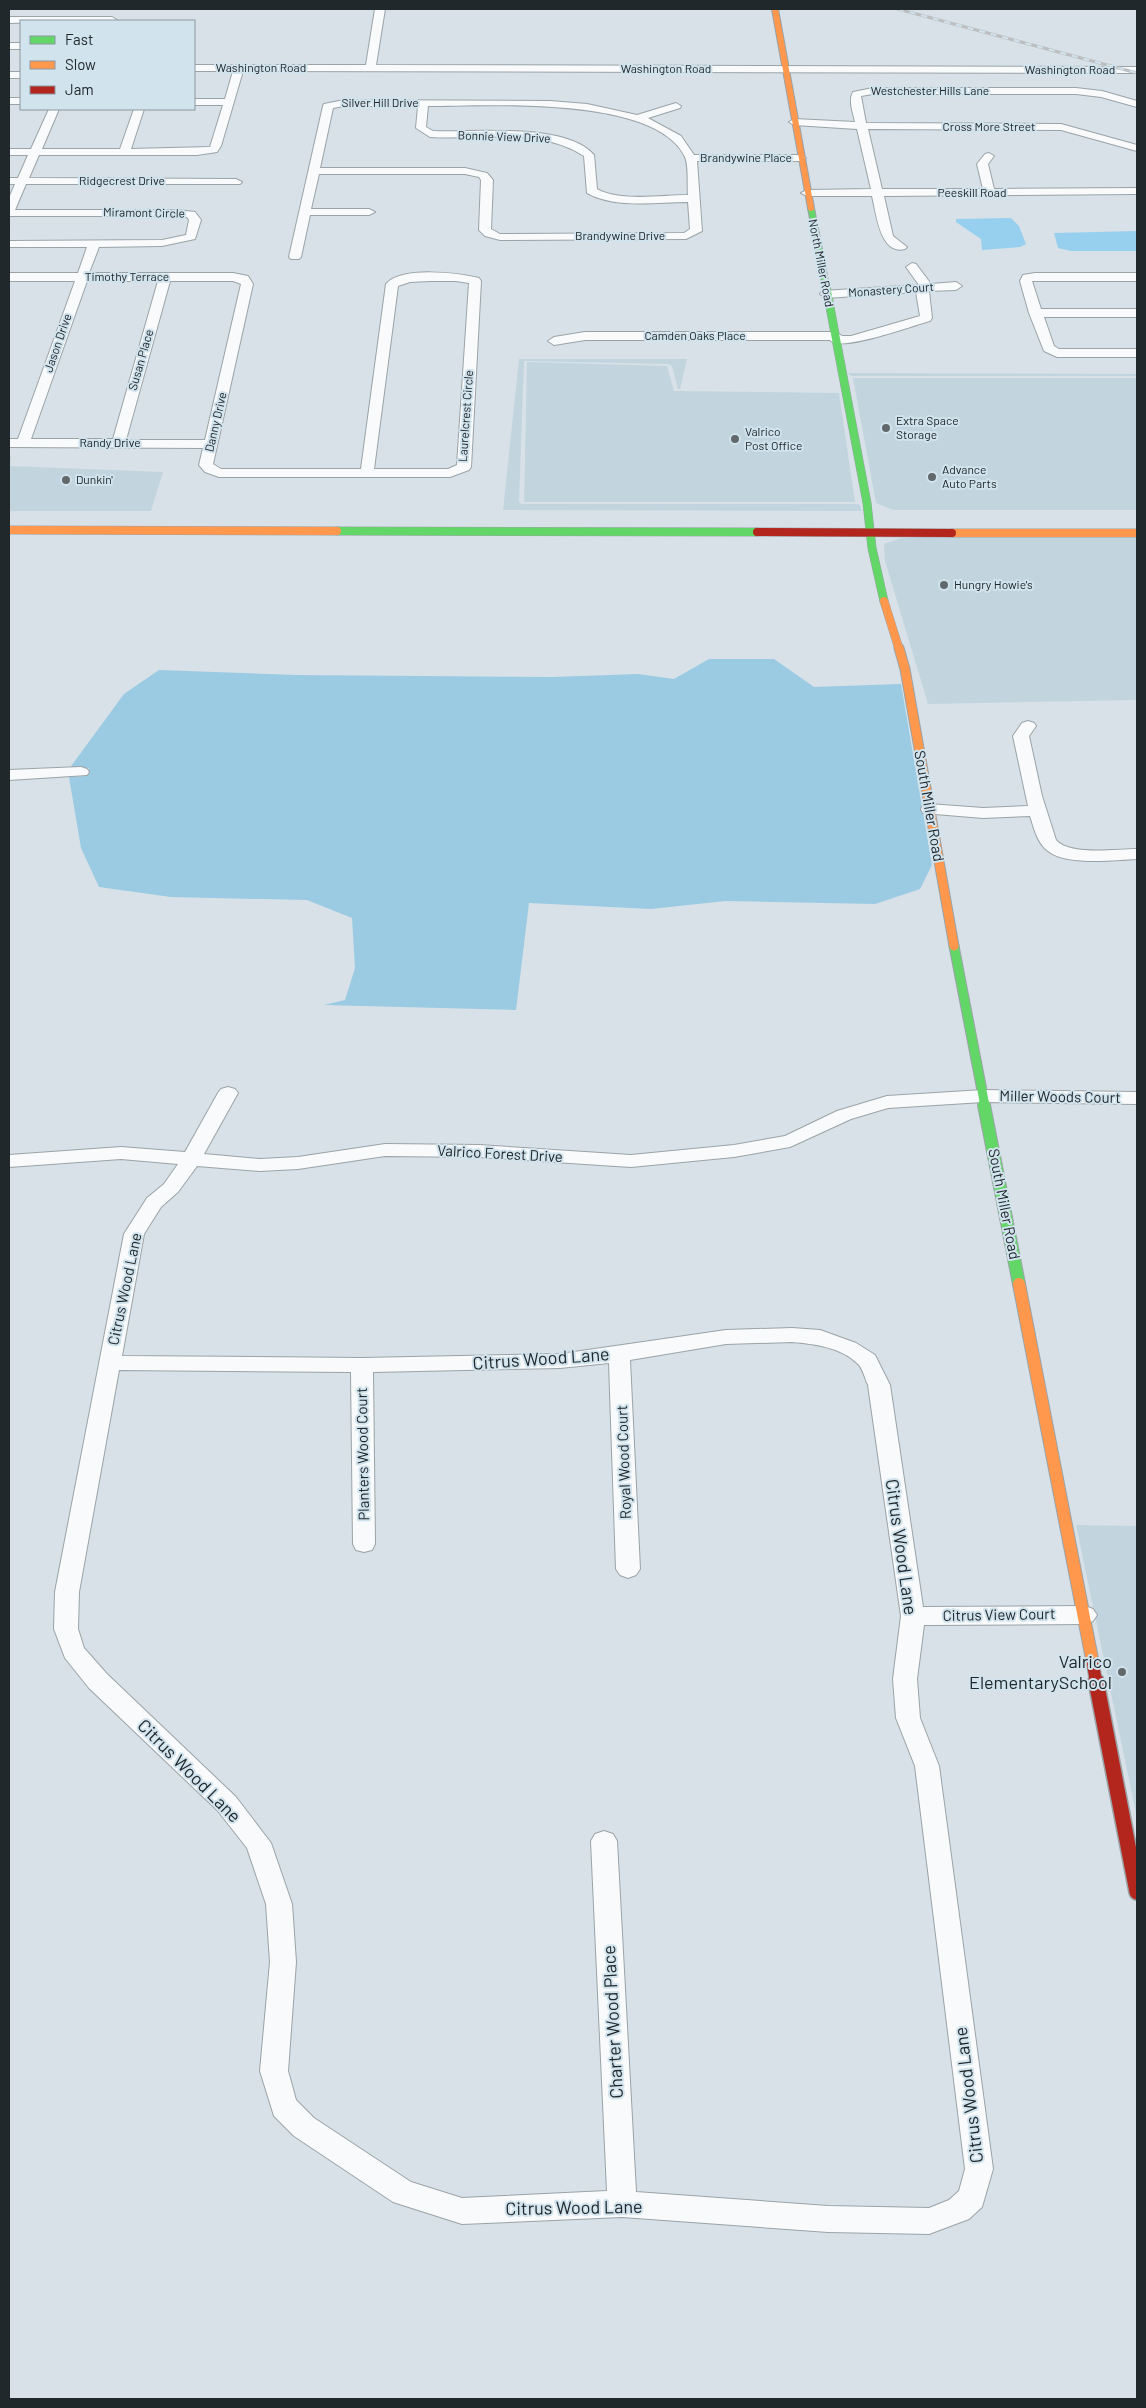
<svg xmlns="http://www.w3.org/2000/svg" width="1146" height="2408" viewBox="0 0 1146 2408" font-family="Barlow,sans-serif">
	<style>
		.built { fill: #c2d5df }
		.forest { fill: #9bcae3 }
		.water { fill: #97d0ef }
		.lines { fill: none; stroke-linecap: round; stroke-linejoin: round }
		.street-casing { stroke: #9ba3a7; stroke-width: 2 }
		.fast-far3-casing { stroke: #9ba3a7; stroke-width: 8 }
		.fast-far2-casing { stroke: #9ba3a7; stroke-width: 9 }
		.fast-far1-casing { stroke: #9ba3a7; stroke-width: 11 }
		.fast-casing { stroke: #9ba3a7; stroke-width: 14 }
		.slow-far3-casing { stroke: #9ba3a7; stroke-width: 8 }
		.slow-far2-casing { stroke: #9ba3a7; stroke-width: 9 }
		.slow-far1-casing { stroke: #9ba3a7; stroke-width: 11 }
		.slow-casing { stroke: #9ba3a7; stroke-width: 14 }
		.jam-far2-casing { stroke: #9ba3a7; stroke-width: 9 }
		.jam-far1-casing { stroke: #9ba3a7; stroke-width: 14 }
		.jam-casing { stroke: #9ba3a7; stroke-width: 18 }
		.street { fill: #f9fafb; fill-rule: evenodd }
		.fast-far3 { stroke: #63d668; stroke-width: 6 }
		.fast-far2 { stroke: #63d668; stroke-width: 8 }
		.fast-far1 { stroke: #63d668; stroke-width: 9 }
		.fast { stroke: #63d668; stroke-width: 12 }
		.slow-far3 { stroke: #ff974d; stroke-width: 6 }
		.slow-far2 { stroke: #ff974d; stroke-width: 8 }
		.slow-far1 { stroke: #ff974d; stroke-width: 9 }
		.slow { stroke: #ff974d; stroke-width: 12 }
		.jam-far2 { stroke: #b3261e; stroke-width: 8 }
		.jam-far1 { stroke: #b3261e; stroke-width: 12 }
		.jam { stroke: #b3261e; stroke-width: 15 }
		.rail-casing { stroke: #bcbec0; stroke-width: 3 }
		.rail { stroke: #d1e3ed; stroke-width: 2; stroke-dasharray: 6; stroke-linecap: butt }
		.poi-dot { fill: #61696d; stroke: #d1e3ed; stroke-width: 2 }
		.labels { text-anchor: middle; stroke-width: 4; stroke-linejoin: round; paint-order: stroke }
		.far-street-label { font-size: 12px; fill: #21282c; stroke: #d1e3ed }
		.far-poi-label { font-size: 12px; fill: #21282c; stroke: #d1e3ed; text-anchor: start }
		.street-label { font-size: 15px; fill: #21282c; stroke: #d1e3ed }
		.near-street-label { font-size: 18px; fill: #21282c; stroke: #d1e3ed }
		.near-poi-label { font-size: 18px; fill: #21282c; stroke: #d1e3ed; text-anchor: end }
	</style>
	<rect width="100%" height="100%" fill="#d7e1e7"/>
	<!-- built -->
	<path class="built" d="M 519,359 L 687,359 L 680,389 L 678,389 L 672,366 L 668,364 L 524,361 L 519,502 L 521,504 L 859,504 L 862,511 L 503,510 Z
		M 527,362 L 667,366 L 674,391 L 839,393 L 855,502 L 524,502 Z
		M 848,373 L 1137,374 L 1137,376 L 851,376 Z
		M 853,378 L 1137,378 L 1137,510 L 893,510 L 876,503 Z
		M 9,456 L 11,456 L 10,466 L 163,472 L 151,511 L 9,511 Z
		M 924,537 L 1137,537 L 1137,700 L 928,704 L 885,561 L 884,544 L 901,538 Z
		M 1076,1525 L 1137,1526 L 1137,1818 Z"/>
	<!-- forest -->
	<path class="forest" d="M 709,659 L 774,659 L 814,687 L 901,684 L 932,865 L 920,889 L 875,904 L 725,901 L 651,909 L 529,903 L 516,1010 L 324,1005 L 345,1000 L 355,968 L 352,918 L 307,900 L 171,897 L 99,887 L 81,848 L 69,777 L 87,776 L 89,768 L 69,769 L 124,694 L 159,670 L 296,675 L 553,677 L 638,674 L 674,679 Z"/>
	<!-- water -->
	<path class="water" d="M 1011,218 L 1019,226 L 1026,244 L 1020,247 L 982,250 L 981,239 L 956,222 L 956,219 Z
		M 1137,231 L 1137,251 L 1071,251 L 1058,248 L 1054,233 Z"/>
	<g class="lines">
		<!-- street casing -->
		<g class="street-casing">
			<path id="street" d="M 375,9 L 385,9 L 376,65 L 1137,67 L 1137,73 L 243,71 L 221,146 L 217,152 L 197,155 L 39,155 L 29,178 L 236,179 L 242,182 L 240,184 L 26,184 L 15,210 L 177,210 L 195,212 L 201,220 L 195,239 L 162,246 L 99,247 L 89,273 L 233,273 L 248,276 L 253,284 L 213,464 L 221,469 L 361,469 L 386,284 C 402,266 458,273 479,278 L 481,281 L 471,467 L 469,470 L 450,477 L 219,477 L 205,472 L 199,465 L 203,448 L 9,447 L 9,439 L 18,439 L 75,281 L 9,281 L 9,273 L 78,273 L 87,247 L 9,247 L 9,241 L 162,240 L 186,235 L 189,220 L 187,217 L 177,216 L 9,216 L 9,198 L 15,184 L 9,184 L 9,178 L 18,178 L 28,155 L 9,155 L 9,149 L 31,149 L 49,109 L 59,109 L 42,149 L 120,149 L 134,109 L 144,109 L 131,149 L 210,147 L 223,105 L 194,105 L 194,99 L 225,99 L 233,71 L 194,71 L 194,65 L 366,65 ZM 87,281 L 158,281 L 113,439 L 31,439 ZM 170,281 L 233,281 L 241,284 L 205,440 L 126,440 ZM 430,281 L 456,281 L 469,283 L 457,465 L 448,469 L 374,469 L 398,286 L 410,282 Z
				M 9,17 L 112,17 L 117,20 L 9,23 Z
				M 9,43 L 21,43 L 21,49 L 9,49 Z
				M 9,72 L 21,72 L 21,78 L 9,78 Z
				M 873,88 L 1076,88 L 1102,91 L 1137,101 L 1137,107 L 1101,97 L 1076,94 L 873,94 L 861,96 L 866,123 L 1061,124 L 1137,145 L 1137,151 L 1061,130 L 868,129 L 882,189 L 983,189 L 977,164 L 985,154 L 989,153 L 994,156 L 988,164 L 994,189 L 1137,188 L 1137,194 L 884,196 L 893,236 L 907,247 L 905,249 C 880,256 876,212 872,196 L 807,196 L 801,193 L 807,190 L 871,189 L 857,129 L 794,125 L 789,122 L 794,119 L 855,122 C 853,112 848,101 853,92 Z
				M 9,98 L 21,98 L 21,104 L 9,104 Z
				M 344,100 L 550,101 L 587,104 L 637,115 L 676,103 L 681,106 L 680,108 L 648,118 L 681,136 L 694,155 L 801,155 L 806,158 L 801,161 L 697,161 L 702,231 L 686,239 L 500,240 L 485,236 L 479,230 L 481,180 L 479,177 L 465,174 L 319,174 L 311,209 L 369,209 L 375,212 L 369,215 L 310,215 L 301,257 L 299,259 L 291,259 L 289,257 L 323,106 L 324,104 ZM 344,106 L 418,106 L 416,128 L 430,137 C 480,140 540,127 584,156 L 587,193 C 616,209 656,202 688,202 L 690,229 L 684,233 L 500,234 L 491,229 L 493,180 L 487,173 L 465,168 L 320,168 L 333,108 ZM 428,106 C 487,106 656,95 685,157 C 689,167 687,184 688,195 C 662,195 620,202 597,189 L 594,155 C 566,122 474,133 433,131 L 426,127 Z
				M 912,263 L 916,264 L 931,284 L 956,282 L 962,286 L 956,290 L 929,291 L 932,318 L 930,321 C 914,325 839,353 830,340 L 585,340 L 554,345 L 548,341 L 554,337 L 585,332 L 836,332 L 842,336 L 851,336 L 920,316 L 916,292 L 826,298 L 820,294 L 822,291 L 919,285 L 906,267 Z
				M 1035,273 L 1137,273 L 1137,281 L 1032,281 L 1041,309 L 1137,309 L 1137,317 L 1044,317 L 1054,346 L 1059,349 L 1137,349 L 1137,357 L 1057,357 L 1044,351 L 1029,313 L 1020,281 L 1023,275 Z
				M 1028,721 L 1034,723 L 1036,726 L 1029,736 L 1042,796 L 1056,840 C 1070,856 1116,849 1137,849 L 1137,859 C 1115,860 1066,866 1048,851 C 1037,843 1034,828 1030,816 L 983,818 L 923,813 L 921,809 L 923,805 L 929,804 L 983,808 L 1028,806 L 1013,736 L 1022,723 Z
				M 81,767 L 87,769 L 89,772 L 87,775 L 9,780 L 9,770 Z
				M 228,1087 L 235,1089 L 238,1093 L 204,1154 L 260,1159 L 298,1157 L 385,1144 L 479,1145 L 631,1155 L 734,1145 L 785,1136 L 837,1111 L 887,1096 L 983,1090 L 1137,1092 L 1137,1104 L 983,1102 L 888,1108 L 851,1119 L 790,1147 L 734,1157 L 631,1167 L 479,1157 L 385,1156 L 298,1169 L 260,1171 L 197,1166 L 178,1192 L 161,1207 L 144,1234 L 122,1356 L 362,1358 L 560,1354 L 726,1330 L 792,1328 L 820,1330 L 856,1343 L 875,1355 L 890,1385 L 923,1607 L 1085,1606 L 1093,1609 L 1097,1615 L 1093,1621 L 1085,1624 L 924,1625 L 917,1679 L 920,1718 L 939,1766 L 993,2169 L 982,2207 L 969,2219 L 929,2234 L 828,2232 L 622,2217 L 462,2224 L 393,2202 L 294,2136 L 274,2116 L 260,2071 L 270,1962 L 266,1904 L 247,1848 L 218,1811 L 89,1688 L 65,1658 L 54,1629 L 55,1592 L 124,1234 L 147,1198 L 164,1184 L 178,1164 L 121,1159 L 9,1167 L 9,1155 L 121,1147 L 185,1152 L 218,1093 L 221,1089 ZM 792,1342 C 814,1344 841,1347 858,1364 C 863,1369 865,1379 868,1385 L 901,1616 L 893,1679 L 896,1718 L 915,1766 L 965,2169 L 959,2191 L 949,2200 L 929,2208 L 828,2206 L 636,2192 L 617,1841 L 613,1834 L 604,1831 L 595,1834 L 591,1841 L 607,2191 L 462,2198 L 411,2182 L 314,2118 L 296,2100 L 288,2071 L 296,1962 L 292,1904 L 271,1843 L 236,1797 L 107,1674 L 84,1648 L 78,1629 L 79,1592 L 119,1370 L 351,1372 L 353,1544 L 356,1550 L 364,1552 L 372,1550 L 375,1544 L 373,1372 L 560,1368 L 609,1363 L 616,1569 L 620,1575 L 628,1578 L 636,1575 L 640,1569 L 630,1360 L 726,1344 Z"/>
		</g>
		<!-- fast-far3 casing -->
		<g class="fast-far3-casing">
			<path id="fast-far3" d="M 811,208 L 826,287"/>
		</g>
		<!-- fast-far2 casing -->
		<g class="fast-far2-casing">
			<path id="fast-far2" d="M 826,286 L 867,503 L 872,548 L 884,601
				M 337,531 L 757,532"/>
		</g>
		<!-- fast-far1 casing -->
		<g class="fast-far1-casing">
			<path id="fast-far1" d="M 954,946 L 985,1106"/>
		</g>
		<!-- fast casing -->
		<g class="fast-casing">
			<path id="fast" d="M 984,1105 L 1019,1284"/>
		</g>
		<!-- slow-far3 casing -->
		<g class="slow-far3-casing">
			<path id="slow-far3" d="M 775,9 L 811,208"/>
		</g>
		<!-- slow-far2 casing -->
		<g class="slow-far2-casing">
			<path id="slow-far2" d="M 9,530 L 337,531
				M 952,533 L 1137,533
				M 884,601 L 899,649"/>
		</g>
		<!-- slow-far1 casing -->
		<g class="slow-far1-casing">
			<path id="slow-far1" d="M 899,648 L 905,669 L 954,946"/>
		</g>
		<!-- slow casing -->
		<g class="slow-casing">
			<path id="slow" d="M 1019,1284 L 1093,1664"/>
		</g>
		<!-- jam-far2 casing -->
		<g class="jam-far2-casing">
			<path id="jam-far2" d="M 757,532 L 952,533"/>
		</g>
		<!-- jam-far1 casing -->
		<g class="jam-far1-casing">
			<path id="jam-far1" d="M 1093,1664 L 1096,1682"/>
		</g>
		<!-- jam casing -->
		<g class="jam-casing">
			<path id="jam" d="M 1096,1681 L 1137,1892"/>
		</g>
		<!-- street -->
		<use href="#street" class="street"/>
		<!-- fast-far3 -->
		<use href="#fast-far3" class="fast-far3"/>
		<!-- fast-far2 -->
		<use href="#fast-far2" class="fast-far2"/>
		<!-- fast-far1 -->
		<use href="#fast-far1" class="fast-far1"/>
		<!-- fast -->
		<use href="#fast" class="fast"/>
		<!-- slow-far3 -->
		<use href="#slow-far3" class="slow-far3"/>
		<!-- slow-far2 -->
		<use href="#slow-far2" class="slow-far2"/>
		<!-- slow-far1 -->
		<use href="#slow-far1" class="slow-far1"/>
		<!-- slow -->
		<use href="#slow" class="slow"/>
		<!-- jam-far2 -->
		<use href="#jam-far2" class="jam-far2"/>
		<!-- jam-far1 -->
		<use href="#jam-far1" class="jam-far1"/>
		<!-- jam -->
		<use href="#jam" class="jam"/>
		<!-- rail casing -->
		<g class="rail-casing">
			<path id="rail" d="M 898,9 L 1137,73"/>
		</g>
		<!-- rail -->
		<use href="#rail" class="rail"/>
	</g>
	<!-- markers -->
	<g class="poi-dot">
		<circle cx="886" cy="428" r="5"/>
		<circle cx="735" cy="439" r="5"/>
		<circle cx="932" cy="477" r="5"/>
		<circle cx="66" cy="480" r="5"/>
		<circle cx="944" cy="585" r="5"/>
		<circle cx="1122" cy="1672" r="5"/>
	</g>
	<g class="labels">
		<!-- far-street labels -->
		<g class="far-street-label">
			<text x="261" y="72">Washington Road</text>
			<text x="666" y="73">Washington Road</text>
			<text x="1070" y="74">Washington Road</text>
			<text x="930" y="95">Westchester Hills Lane</text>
			<text x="380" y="107">Silver Hill Drive</text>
			<text x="989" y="131">Cross More Street</text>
			<text transform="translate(504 137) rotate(2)" y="4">Bonnie View Drive</text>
			<text x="746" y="162">Brandywine Place</text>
			<text x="122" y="185">Ridgecrest Drive</text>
			<text x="972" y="197">Peeskill Road</text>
			<text transform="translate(144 213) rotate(1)" y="4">Miramont Circle</text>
			<text x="620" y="240">Brandywine Drive</text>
			<text transform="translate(821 263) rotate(79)" y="4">North Miller Road</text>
			<text x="127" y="281">Timothy Terrace</text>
			<text transform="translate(891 290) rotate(-4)" y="4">Monastery Court</text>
			<text x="695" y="340">Camden Oaks Place</text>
			<text transform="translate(58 343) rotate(-71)" y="4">Jason Drive</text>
			<text transform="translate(141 360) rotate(-74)" y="4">Susan Place</text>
			<text transform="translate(466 416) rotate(-86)" y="4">Laurelcrest Circle</text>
			<text transform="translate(216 422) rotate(-77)" y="4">Danny Drive</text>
			<text x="110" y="447">Randy Drive</text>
		</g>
		<!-- far-poi labels -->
		<g class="far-poi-label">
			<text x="896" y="425">Extra Space<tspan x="896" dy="14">Storage</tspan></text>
			<text x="745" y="436">Valrico<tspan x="745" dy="14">Post Office</tspan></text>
			<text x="942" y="474">Advance<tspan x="942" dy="14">Auto Parts</tspan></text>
			<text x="76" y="484">Dunkin'</text>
			<text x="954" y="589">Hungry Howie's</text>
		</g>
		<!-- street labels -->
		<g class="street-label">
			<text transform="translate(929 806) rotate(80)" y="5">South Miller Road</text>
			<text transform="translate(1060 1097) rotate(1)" y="5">Miller Woods Court</text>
			<text transform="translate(500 1154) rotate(3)" y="5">Valrico Forest Drive</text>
			<text transform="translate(1004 1204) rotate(79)" y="5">South Miller Road</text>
			<text transform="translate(125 1289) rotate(-78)" y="5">Citrus Wood Lane</text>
			<text transform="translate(363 1454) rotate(-91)" y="5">Planters Wood Court</text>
			<text transform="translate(624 1462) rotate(-92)" y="5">Royal Wood Court</text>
			<text transform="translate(999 1615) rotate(-1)" y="5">Citrus View Court</text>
		</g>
		<!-- near-street labels -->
		<g class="near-street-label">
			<text transform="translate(541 1359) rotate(-4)" y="6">Citrus Wood Lane</text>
			<text transform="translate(901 1547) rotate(82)" y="6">Citrus Wood Lane</text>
			<text transform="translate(189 1771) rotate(45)" y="6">Citrus Wood Lane</text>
			<text transform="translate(613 2022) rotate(-93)" y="6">Charter Wood Place</text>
			<text transform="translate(969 2095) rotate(-97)" y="6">Citrus Wood Lane</text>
			<text transform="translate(574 2208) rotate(-1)" y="6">Citrus Wood Lane</text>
		</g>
		<!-- near-poi labels -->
		<g class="near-poi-label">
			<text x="1112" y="1668">Valrico<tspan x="1112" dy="21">ElementarySchool</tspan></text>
		</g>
	</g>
	<!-- border -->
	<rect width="1146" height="2408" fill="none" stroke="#21282c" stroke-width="20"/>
	<!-- legend -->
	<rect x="20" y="20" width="175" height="90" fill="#d1e3ed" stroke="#8b98a0"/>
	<rect x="30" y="36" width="25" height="8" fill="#63d668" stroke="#8b98a0"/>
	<text x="65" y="45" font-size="15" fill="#21282c">Fast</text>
	<rect x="30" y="61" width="25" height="8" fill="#ff974d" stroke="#8b98a0"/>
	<text x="65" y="70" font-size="15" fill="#21282c">Slow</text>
	<rect x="30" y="86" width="25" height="8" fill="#b3261e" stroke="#8b98a0"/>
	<text x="65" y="95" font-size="15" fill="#21282c">Jam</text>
</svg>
